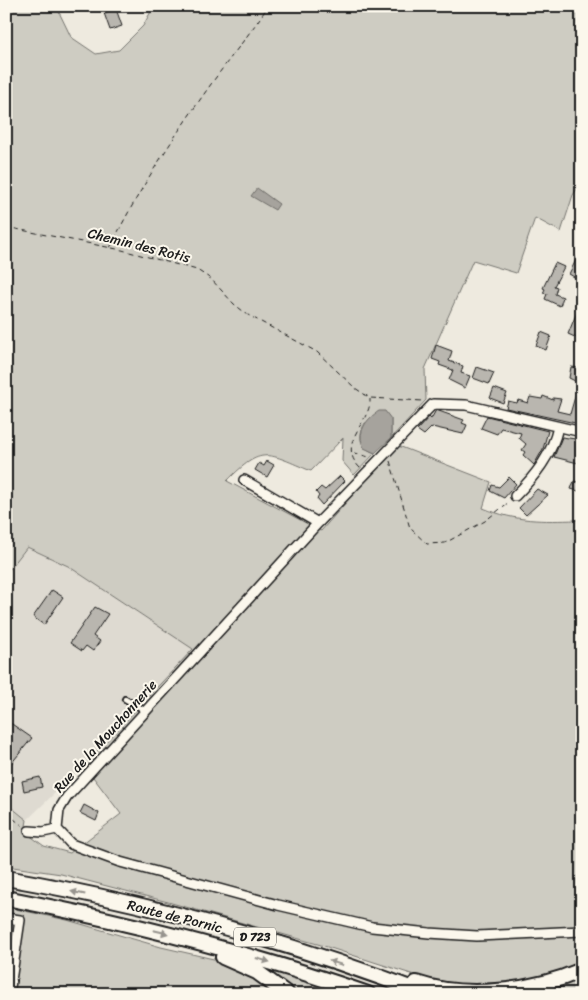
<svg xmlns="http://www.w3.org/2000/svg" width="588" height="1000" viewBox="0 0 588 1000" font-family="Sriracha,sans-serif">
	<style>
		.built { fill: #dedad1 }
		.green { fill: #ceccc2; stroke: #75746f }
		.water { fill: #a6a39d; stroke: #6f6d69 }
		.building { fill: #b9b6af; stroke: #1c1c1c }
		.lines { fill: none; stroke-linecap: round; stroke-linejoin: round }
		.service-casing { stroke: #1c1c1c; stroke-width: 8 }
		.minor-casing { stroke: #1c1c1c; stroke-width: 12 }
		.trunk-casing { stroke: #1c1c1c; stroke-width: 18 }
		.path { stroke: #1c1c1c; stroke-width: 1; stroke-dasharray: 5 4; stroke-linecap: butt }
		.service { stroke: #fbf7ec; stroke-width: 4.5 }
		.minor { stroke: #fbf7ec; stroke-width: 9 }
		.trunk { stroke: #fbf7ec; stroke-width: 14 }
		.oneway { fill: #97948e }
		.labels { text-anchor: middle; stroke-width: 4; stroke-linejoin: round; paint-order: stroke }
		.shield { fill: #fbf7ec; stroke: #5f5e5a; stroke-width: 1 }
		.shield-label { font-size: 12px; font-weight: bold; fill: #1c1c1c }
		.street-label { font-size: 14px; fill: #1c1c1c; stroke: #fbf7ec }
	</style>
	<rect width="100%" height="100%" fill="#eeeadf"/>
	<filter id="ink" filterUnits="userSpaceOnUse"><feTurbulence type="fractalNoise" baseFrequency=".02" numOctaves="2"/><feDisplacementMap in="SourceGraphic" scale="10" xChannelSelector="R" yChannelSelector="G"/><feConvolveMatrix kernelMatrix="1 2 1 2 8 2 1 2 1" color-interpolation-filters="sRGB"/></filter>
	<g filter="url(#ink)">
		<!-- built -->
		<path class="built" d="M 27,547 L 68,566 L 194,649 L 84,765 L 27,820 L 6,803 L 6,574 Z"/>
		<!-- green -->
		<path class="green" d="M 6,6 L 56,6 L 71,37 L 96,54 L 119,50 L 143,26 L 154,6 L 582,6 L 582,182 L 573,195 L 561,232 L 535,218 L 516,273 L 473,260 L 425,369 L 426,400 L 391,438 L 391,419 L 365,423 C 357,437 360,448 375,453 L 354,475 L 342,461 L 343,438 L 311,471 C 268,453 262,445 227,481 L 321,531 L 396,445 L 491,482 L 483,508 C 517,522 542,521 577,520 L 582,512 L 582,994 L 507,994 L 479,987 L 433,981 L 321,945 L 168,902 L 61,874 L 6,866 L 6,803 L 27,820 L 25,832 L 44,846 L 70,853 L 121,814 L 84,765 L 193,649 L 68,566 L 27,547 L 6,574 Z
			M 6,907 L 67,920 L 161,947 L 288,976 L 341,994 L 6,994 Z"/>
		<!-- water -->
		<path class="water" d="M 257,188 L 279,204 L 275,210 L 251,196 Z
			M 379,411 L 385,411 L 391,419 L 391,438 L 375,453 L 364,448 C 356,433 366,419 379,411 Z"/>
		<!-- building -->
		<path class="building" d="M 116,9 L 122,26 L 110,30 L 104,13 Z
			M 582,248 L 582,267 L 576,278 L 569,274 Z
			M 555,263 L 564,267 L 554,286 L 557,287 L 555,294 L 563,297 L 560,306 L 545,299 L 547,294 L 543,293 L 545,289 L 543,288 Z
			M 582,300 L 582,327 L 577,338 L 568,334 Z
			M 541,332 L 551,336 L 546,350 L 536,346 Z
			M 436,345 L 452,351 L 449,361 L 463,366 L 461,373 L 470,376 L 465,388 L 449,380 L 453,370 L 439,365 L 440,362 L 432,359 Z
			M 477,367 L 494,373 L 489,384 L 473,378 Z
			M 571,367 L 582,368 L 580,424 L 506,408 L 508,401 L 517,403 L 518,400 L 528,403 L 530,397 L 542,399 L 543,396 L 553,400 L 553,398 L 561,399 L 557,411 L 570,414 L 579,383 L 569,378 Z
			M 494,388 L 507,393 L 503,403 L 490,398 Z
			M 436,410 L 464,420 L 462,423 L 467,425 L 463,434 L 432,427 L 424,435 L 417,430 L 429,417 L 431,419 Z
			M 487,416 L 548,431 L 543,449 L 534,465 L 523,455 L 525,452 L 522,450 L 526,444 L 519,438 L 521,433 L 501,428 L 497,434 L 481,428 Z
			M 562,437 L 582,440 L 582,464 L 554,457 Z
			M 267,461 L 274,465 L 267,477 L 255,470 L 259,463 L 264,466 Z
			M 340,476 L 345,481 L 322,505 L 317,499 L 319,496 L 316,492 L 321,487 L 325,490 Z
			M 509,477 L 516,484 L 504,498 L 490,491 L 492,485 L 499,487 Z
			M 574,481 L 582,483 L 582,492 L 571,489 Z
			M 537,489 L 548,495 L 526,515 L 519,508 Z
			M 52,590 L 63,597 L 44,625 L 33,617 Z
			M 95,607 L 108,614 L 93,636 L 100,641 L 93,651 L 86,646 L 82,651 L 70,643 Z
			M 6,720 L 32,738 L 10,765 L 6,761 Z
			M 40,777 L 42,787 L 24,791 L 22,781 Z
			M 84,805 L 99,813 L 96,821 L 80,813 Z"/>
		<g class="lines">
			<!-- service casing -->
			<g class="service-casing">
				<path id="service" d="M 125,699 L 146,711"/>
			</g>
			<!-- minor casing -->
			<g class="minor-casing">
				<path id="minor" d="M 582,432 L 466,405 L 433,404 L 318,523 L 67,797 L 59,810 L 57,829 L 71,844 L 120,862 L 278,905 L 372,927 L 429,933 L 477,936 L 582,931
					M 244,480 L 318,523
					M 515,496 C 535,476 552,455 558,427
					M 29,831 L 43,832 L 57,829
					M 6,918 L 20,920 L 9,994"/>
			</g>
			<!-- trunk casing -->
			<g class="trunk-casing">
				<path id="trunk" d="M 6,878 C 149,903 291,942 426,994
					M 6,898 C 129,922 250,953 368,994
					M 223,957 L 257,972 L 287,994
					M 416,983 C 466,1000 534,991 582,970"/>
			</g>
			<!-- path -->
			<path class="path" d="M 6,8 L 7,6
				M 6,227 L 122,250 L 197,270 L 211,279 L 234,304 L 248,315 L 317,352 L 355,388 L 370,398 L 423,401
				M 110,248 C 137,192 173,138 209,87 C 228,60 250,34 268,6
				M 354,453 L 369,457
				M 390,461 L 410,528 L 427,544 L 445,543 L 485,521 L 509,502
				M 360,468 C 335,443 372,421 370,399
				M 6,813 L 23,826"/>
			<!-- service -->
			<use href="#service" class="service"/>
			<!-- minor -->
			<use href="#minor" class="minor"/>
			<!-- trunk -->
			<use href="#trunk" class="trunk"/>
		</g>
		<!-- one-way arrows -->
		<defs><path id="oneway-solid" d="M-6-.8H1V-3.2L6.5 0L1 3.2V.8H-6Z" transform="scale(1.25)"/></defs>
		<g class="oneway">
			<use href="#oneway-solid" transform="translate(78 893) rotate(-168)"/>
			<use href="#oneway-solid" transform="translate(161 932) rotate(14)"/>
			<use href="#oneway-solid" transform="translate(263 960) rotate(16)"/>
			<use href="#oneway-solid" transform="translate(336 963) rotate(-162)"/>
		</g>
	</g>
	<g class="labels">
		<!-- shield labels -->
		<rect class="shield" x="234" y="927.5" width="42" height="19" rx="4"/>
		<g class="shield-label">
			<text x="255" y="941">D 723</text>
		</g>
		<!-- street labels -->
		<g class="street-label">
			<text transform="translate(139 245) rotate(14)" y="5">Chemin des Rotis</text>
			<text transform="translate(105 736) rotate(-48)" y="5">Rue de la Mouchonnerie</text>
			<text transform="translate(175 916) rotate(14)" y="5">Route de Pornic</text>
		</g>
	</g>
	<!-- margin -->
	<rect width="588" height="1000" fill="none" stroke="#fbf7ec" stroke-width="25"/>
	<rect x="12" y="12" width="563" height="975" fill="none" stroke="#1c1c1c" stroke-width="2" filter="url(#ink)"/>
</svg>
